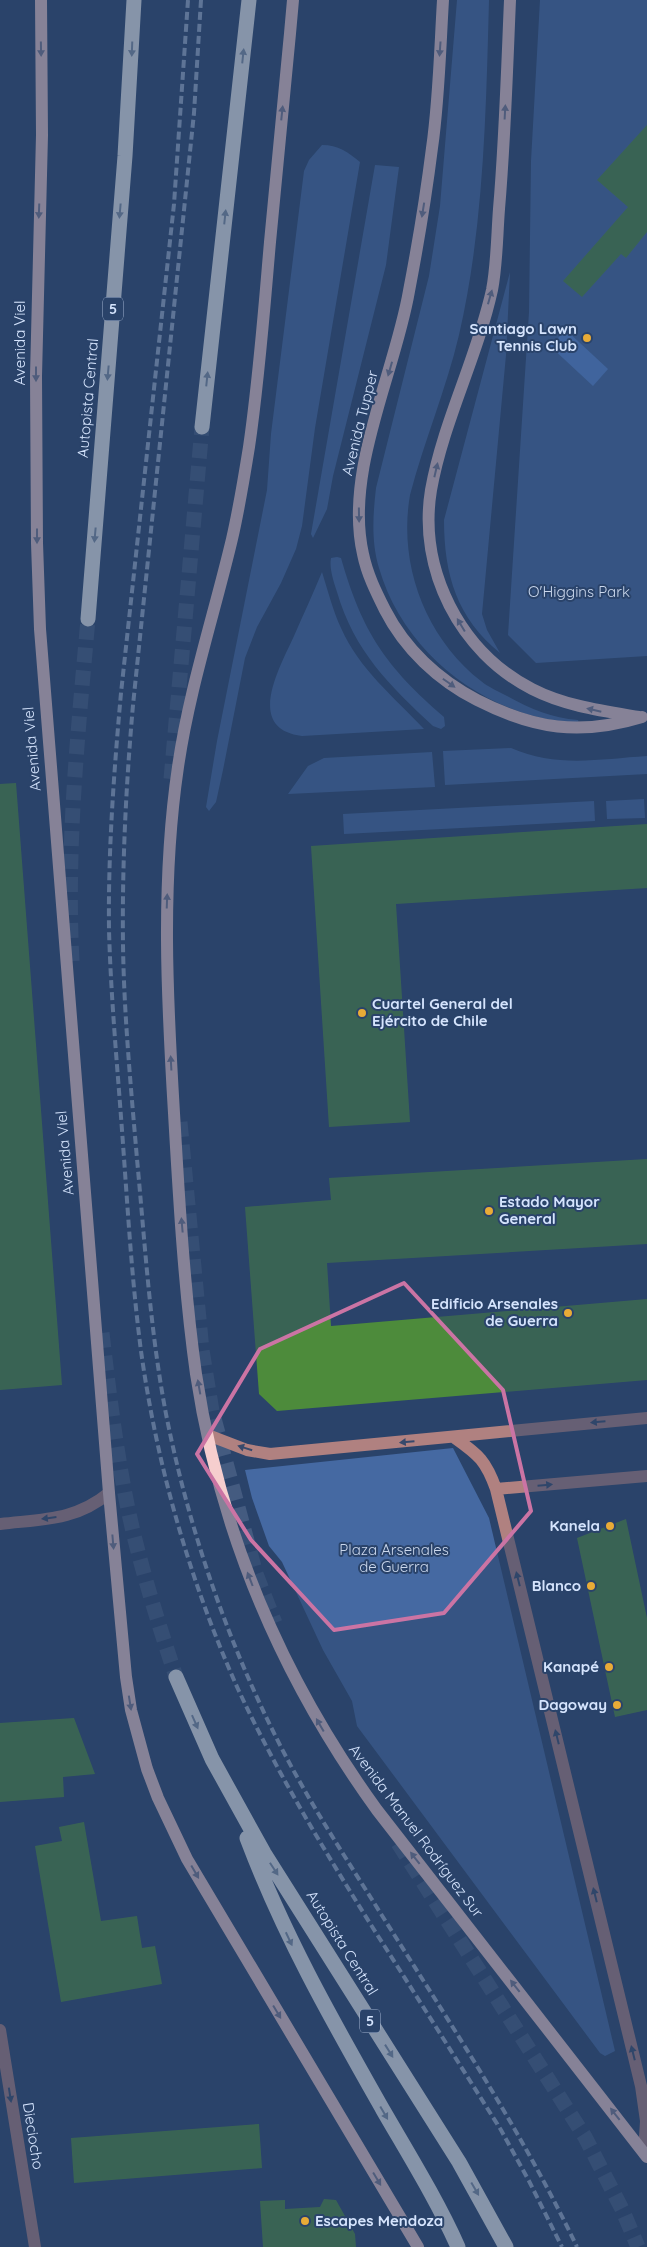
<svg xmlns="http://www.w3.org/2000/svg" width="647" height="2247" viewBox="0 0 647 2247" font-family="Quicksand,sans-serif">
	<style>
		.green { fill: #4569a2 }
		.water { fill: #5b8cdb }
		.building { fill: #4d8b3b }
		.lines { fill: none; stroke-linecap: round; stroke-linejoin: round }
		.highway-tunnel { stroke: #445b80; stroke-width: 15; stroke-dasharray: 15 8; stroke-linecap: butt }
		.minor { stroke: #b08180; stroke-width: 12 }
		.major { stroke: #f6cece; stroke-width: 12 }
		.highway { stroke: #f6f6f6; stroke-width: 15 }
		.rail { stroke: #9db0cd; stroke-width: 4; stroke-dasharray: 8 4; stroke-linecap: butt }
		.oneway { fill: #7c7b92 }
		.oneway2 { fill: #8694a9 }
		.oneway3 { fill: #37496c }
		.marked { fill: none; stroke: #cb74a4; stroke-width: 4; stroke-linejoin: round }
		.poi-dot { fill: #e8ab37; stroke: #2a436a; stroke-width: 2 }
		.labels { text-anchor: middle; stroke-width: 4; stroke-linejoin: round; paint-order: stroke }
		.shield { fill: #2a436a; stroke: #a2b4d1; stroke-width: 1 }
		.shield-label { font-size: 14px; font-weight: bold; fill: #d5e4fd }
		.poi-label { font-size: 15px; font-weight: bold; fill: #d5e4fd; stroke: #2a436a; text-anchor: end }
		.street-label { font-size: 15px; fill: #d5e4fd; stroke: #2a436a }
		.park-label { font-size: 15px; fill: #cbd8ed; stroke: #2a436a }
	</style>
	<rect width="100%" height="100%" fill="#2a436a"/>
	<!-- green -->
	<path class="green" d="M 457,0 L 489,0 C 486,112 484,226 459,335 C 446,390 424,441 410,495 C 398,564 425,637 481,681 C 488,687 498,691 507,696 C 530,709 552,718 578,720 L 579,723 C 489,719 404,655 379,568 C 371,542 373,514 376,488 L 429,276 L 440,206 Z
		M 540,0 L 647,0 L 647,656 L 536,663 L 508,635 L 529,312 L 531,161 Z
		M 322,145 C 338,145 348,152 360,162 L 315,428 L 302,526 L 296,549 L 281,583 L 257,627 L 245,658 L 223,770 L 216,802 L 209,811 L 206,807 L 217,741 L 267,490 L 271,434 L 304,171 L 309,160 Z
		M 375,165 L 399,167 L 386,265 L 333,476 L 327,509 L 313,538 L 311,534 Z
		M 510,272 L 506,355 L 482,614 L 487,630 L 500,653 C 457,618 444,575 444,520 Z
		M 337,557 L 341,558 C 362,632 386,667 444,717 L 445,726 L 441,729 L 433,726 C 390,686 354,651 337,592 C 334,582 329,569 331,558 Z
		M 322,572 C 328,591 333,611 341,628 C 359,669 394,697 424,729 L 302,736 C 244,729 280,667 294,636 C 303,615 313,594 322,572 Z
		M 511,748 C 556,768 600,759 647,756 L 647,774 L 445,785 L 443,751 Z
		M 432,752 L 435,787 L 288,794 L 308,766 L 324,758 Z
		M 644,799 L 645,818 L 607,819 L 606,801 Z
		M 594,801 L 595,821 L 344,834 L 343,814 Z
		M 453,1448 L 489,1518 L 615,2051 L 605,2056 L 600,2053 L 357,1726 L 352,1701 L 323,1650 L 282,1562 L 269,1546 L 252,1498 L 245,1470 Z"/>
	<!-- water -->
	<path class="water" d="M 566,330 L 608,369 L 593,386 L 550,346 Z"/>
	<!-- building -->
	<path class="building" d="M 647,125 L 647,232 L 626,258 L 621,254 L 582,297 L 563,281 L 628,207 L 597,180 Z
		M 16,783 L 62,1385 L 0,1390 L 0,784 Z
		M 647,824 L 647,888 L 396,904 L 410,1122 L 329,1127 L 311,846 Z
		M 647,1159 L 647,1244 L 327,1263 L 331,1326 L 647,1299 L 647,1380 L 277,1411 L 259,1394 L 245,1207 L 331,1200 L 329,1178 Z
		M 626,1519 L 647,1618 L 647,1710 L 615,1717 L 577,1538 Z
		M 74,1718 L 95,1774 L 63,1777 L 64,1797 L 0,1802 L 0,1723 Z
		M 84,1822 L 101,1921 L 137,1916 L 142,1948 L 155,1946 L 162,1984 L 61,2002 L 35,1846 L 62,1841 L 59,1827 Z
		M 259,2124 L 262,2168 L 74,2183 L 71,2138 Z
		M 324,2199 L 336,2200 L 355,2234 L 356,2247 L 263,2247 L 260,2201 L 285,2200 L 285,2209 L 320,2207 Z"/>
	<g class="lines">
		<!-- highway-tunnel -->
		<path class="highway-tunnel" d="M 171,779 L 202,427
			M 72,961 C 66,846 78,733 88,619
			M 180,1122 L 202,1350 L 212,1411 L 256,1574 L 275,1623
			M 102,1333 C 109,1392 116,1451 128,1509 C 140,1566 158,1622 176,1677
			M 398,1843 L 585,2137 L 622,2209 L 638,2247"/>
		<!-- minor -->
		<path class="minor" d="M 208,1435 L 247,1450 L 270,1454 C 396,1443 521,1429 647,1418
			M 455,1438 C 479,1455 486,1461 496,1489 L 641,2086 L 646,2121 L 644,2153
			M 496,1489 L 647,1476
			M 0,1524 C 42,1519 75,1521 109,1493
			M 0,2030 L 35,2247"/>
		<!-- major -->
		<path class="major" d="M 41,0 L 42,135 L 36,376 L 37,543 L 40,629 L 109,1493 L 126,1677 L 131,1710 L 147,1769 L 158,1798 L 187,1859 L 418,2247
			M 293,0 C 286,81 277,162 270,242 C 264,311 259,379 249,447 C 244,478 239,509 232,539 C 214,615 189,690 178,767 C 161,882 167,997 174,1113 C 179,1199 184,1288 196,1374 C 220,1533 283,1680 377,1810 L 647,2157
			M 443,0 C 440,49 439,100 432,148 C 426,196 418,244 409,291 C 395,373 344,471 363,554 C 367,574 376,592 385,610 C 405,649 438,680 477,700 C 534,729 580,736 642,717
			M 510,0 C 507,70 505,139 499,209 C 497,235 497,264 492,290 C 477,358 443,422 431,490 C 418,570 460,652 532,689 C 565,706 603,711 639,717"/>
		<!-- highway -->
		<path class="highway" d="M 202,427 L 249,0
			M 88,619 L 125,156 L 134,0
			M 176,1677 L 212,1759 L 264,1853 L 459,2162 L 506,2247
			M 247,1838 C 284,1936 332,2020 383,2110 C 409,2155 437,2200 458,2247"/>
		<!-- rail -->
		<path class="rail" d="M 188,0 L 174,204 L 121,693 C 114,771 108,851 109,930 C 111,1002 118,1073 123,1144 C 128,1213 132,1282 141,1351 C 157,1466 190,1582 238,1689 C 278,1775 327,1855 378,1936 C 419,2000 460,2065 501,2130 L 529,2181 L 562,2247
			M 201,0 L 194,113 L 133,705 C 126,785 122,865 123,945 C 124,1016 131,1088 137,1159 C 145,1244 150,1330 166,1414 C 189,1530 228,1644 282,1749 C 309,1801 340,1849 371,1898 C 443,2013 519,2125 577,2247"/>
	</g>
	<!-- one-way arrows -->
	<defs><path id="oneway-solid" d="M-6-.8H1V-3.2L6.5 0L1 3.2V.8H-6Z" transform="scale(1.25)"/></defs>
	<g class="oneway">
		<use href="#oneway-solid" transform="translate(41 49) rotate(89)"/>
		<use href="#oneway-solid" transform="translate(440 49) rotate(94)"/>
		<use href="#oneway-solid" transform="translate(505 112) rotate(-87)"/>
		<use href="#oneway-solid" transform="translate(282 113) rotate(-84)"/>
		<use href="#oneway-solid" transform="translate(423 210) rotate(99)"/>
		<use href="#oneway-solid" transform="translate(39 211) rotate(92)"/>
		<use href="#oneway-solid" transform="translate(490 297) rotate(-74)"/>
		<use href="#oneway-solid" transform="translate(390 369) rotate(106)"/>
		<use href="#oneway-solid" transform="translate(36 374) rotate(90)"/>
		<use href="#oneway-solid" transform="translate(436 470) rotate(-77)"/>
		<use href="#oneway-solid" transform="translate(359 515) rotate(89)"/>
		<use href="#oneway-solid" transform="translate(37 536) rotate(90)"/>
		<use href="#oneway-solid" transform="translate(461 625) rotate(-121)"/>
		<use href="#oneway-solid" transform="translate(449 683) rotate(35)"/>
		<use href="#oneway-solid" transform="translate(594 710) rotate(-167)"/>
		<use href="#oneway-solid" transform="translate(167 901) rotate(-88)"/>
		<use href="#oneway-solid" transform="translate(171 1063) rotate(-93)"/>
		<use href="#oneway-solid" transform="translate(182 1225) rotate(-95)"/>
		<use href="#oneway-solid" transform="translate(199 1387) rotate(-100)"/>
		<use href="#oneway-solid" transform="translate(113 1542) rotate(85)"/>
		<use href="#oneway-solid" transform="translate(250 1579) rotate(-111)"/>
		<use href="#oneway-solid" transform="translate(130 1703) rotate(81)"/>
		<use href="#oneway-solid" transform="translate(320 1725) rotate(-120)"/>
		<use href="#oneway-solid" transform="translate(415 1858) rotate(-128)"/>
		<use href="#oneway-solid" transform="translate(195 1872) rotate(60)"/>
		<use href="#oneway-solid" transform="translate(515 1986) rotate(-128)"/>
		<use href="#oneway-solid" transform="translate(277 2012) rotate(59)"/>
		<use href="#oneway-solid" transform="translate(615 2114) rotate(-128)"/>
		<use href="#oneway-solid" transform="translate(377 2179) rotate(59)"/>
	</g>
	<g class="oneway2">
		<use href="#oneway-solid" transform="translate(132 49) rotate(92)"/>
		<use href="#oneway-solid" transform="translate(243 56) rotate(-84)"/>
		<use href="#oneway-solid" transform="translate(120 211) rotate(95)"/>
		<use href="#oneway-solid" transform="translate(225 217) rotate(-84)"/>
		<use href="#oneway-solid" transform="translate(108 373) rotate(95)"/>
		<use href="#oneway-solid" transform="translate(207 379) rotate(-84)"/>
		<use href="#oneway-solid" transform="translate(95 535) rotate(95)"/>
		<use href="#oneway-solid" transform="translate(195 1722) rotate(66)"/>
		<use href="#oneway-solid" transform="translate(274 1869) rotate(57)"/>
		<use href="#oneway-solid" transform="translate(289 1939) rotate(65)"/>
		<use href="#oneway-solid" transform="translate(389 2051) rotate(58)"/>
		<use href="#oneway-solid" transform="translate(384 2113) rotate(60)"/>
		<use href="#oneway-solid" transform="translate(475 2189) rotate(60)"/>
	</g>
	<g class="oneway3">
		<use href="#oneway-solid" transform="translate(598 1422) rotate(175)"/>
		<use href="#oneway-solid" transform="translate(407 1442) rotate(175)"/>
		<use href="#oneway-solid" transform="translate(245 1448) rotate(-163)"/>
		<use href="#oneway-solid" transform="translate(545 1485) rotate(-5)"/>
		<use href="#oneway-solid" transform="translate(49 1518) rotate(173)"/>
		<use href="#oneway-solid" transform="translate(518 1579) rotate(-104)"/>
		<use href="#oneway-solid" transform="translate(557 1737) rotate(-104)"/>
		<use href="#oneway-solid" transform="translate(595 1895) rotate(-104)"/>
		<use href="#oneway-solid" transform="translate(633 2053) rotate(-104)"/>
		<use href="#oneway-solid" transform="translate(10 2095) rotate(81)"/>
	</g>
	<!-- marked area -->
	<path d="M0 0H647V2247H0ZM 404,1283 L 503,1390 L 531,1511 L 444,1613 L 334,1630 L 251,1540 L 197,1454 L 260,1349 Z" fill="#2a436a" fill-opacity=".55" fill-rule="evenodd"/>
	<path class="marked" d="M 404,1283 L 503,1390 L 531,1511 L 444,1613 L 334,1630 L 251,1540 L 197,1454 L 260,1349 Z"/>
	<!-- markers -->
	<g class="poi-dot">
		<circle cx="587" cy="338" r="5"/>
		<circle cx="362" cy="1013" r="5"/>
		<circle cx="489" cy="1211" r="5"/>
		<circle cx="568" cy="1313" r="5"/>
		<circle cx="610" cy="1526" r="5"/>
		<circle cx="591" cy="1586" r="5"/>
		<circle cx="609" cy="1667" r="5"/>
		<circle cx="617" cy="1705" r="5"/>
		<circle cx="305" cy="2221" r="5"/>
	</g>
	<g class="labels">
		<!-- shield labels -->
		<g class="shield">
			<rect x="103" y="297.5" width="20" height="23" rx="4"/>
			<rect x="360" y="2009.5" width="20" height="23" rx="4"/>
		</g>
		<g class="shield-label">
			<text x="113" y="314">5</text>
			<text x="370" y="2026">5</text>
		</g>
		<!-- poi labels -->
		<g class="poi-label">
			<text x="577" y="334">Santiago Lawn<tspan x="577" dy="17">Tennis Club</tspan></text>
			<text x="372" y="1009" text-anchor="start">Cuartel General del<tspan x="372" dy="17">Ejército de Chile</tspan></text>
			<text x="499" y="1207" text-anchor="start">Estado Mayor<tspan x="499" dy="17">General</tspan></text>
			<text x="558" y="1309">Edificio Arsenales<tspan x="558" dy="17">de Guerra</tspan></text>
			<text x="600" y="1531">Kanela</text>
			<text x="581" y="1591">Blanco</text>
			<text x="599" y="1672">Kanapé</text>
			<text x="607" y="1710">Dagoway</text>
			<text x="315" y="2226" text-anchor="start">Escapes Mendoza</text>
		</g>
		<!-- street labels -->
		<g class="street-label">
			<text transform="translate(20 343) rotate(-90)" y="5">Avenida Viel</text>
			<text transform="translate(88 398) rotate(-85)" y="5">Autopista Central</text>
			<text transform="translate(360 423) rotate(-76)" y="5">Avenida Tupper</text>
			<text transform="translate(32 749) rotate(-95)" y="5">Avenida Viel</text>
			<text transform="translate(65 1153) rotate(-95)" y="5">Avenida Viel</text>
			<text transform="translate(416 1831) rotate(53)" y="5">Avenida Manuel Rodríguez Sur</text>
			<text transform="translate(342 1943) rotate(58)" y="5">Autopista Central</text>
			<text transform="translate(33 2136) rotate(81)" y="5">Dieciocho</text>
		</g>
		<!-- park labels -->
		<g class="park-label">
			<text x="579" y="597">O'Higgins Park</text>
			<text x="394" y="1555">Plaza Arsenales<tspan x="394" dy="17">de Guerra</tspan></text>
		</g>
	</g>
</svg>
